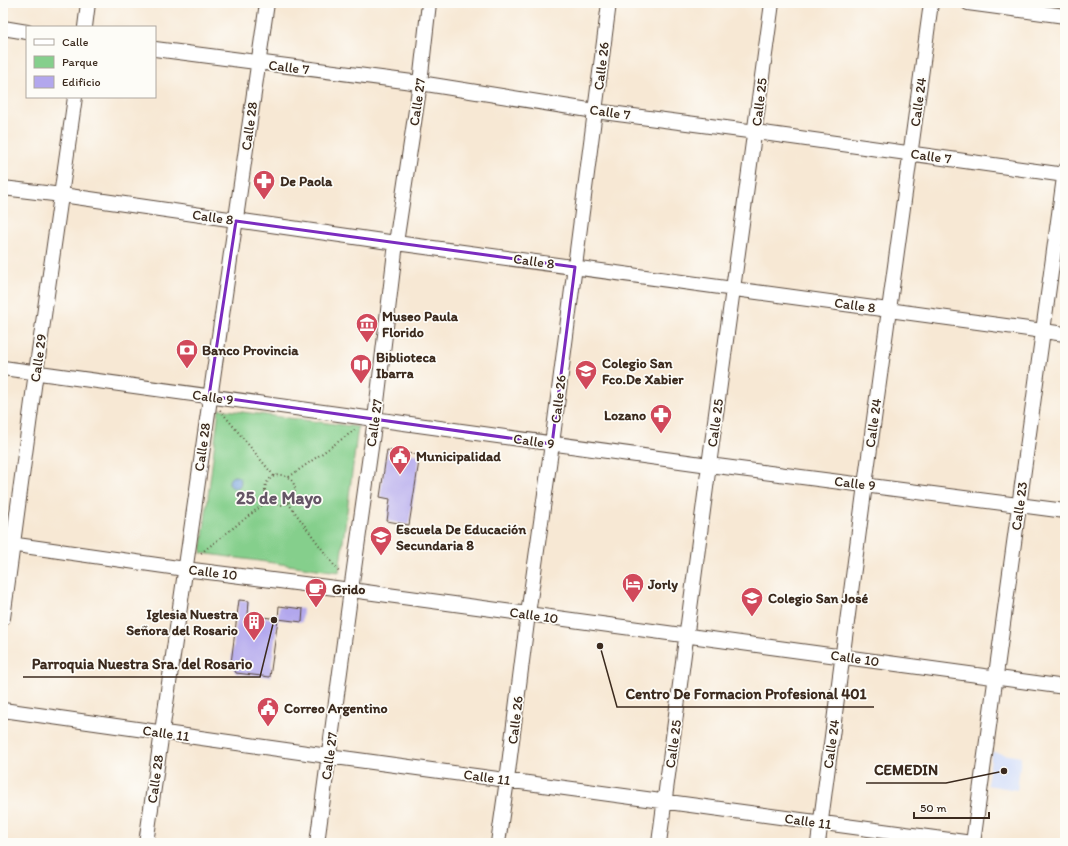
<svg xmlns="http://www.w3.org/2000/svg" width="1068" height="846" viewBox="0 0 1068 846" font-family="Itim,sans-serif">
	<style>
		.built { fill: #cedafa }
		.green { fill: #85cf8c; stroke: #607c55 }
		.water { fill: #73a1dc; stroke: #57667d }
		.building { fill: #b2a7ed }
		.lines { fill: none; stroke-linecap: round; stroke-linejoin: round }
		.minor-casing { stroke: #574639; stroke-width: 16 }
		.path { stroke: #574639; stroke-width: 2; stroke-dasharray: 1 3; stroke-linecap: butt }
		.minor { stroke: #fff; stroke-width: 14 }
		.marked { fill: none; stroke: #7b2cbf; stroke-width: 3; stroke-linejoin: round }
		.labels { text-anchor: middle; stroke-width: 3.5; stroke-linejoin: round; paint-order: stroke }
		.street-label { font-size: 14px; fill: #3b2a1e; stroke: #fdfcf7 }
		.poi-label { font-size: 14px; font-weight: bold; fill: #3b2a1e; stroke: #fdfcf7; text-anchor: start }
		.district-label { font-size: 18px; font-weight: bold; fill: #655666; stroke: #fdfcf7 }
		.leader { fill: none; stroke: #3b2a1e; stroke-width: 1.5 }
		.callout-dot { fill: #3b2a1e; stroke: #fdfcf7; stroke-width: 1.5 }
		.callout-label { font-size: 15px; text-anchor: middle; font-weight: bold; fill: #3b2a1e; stroke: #fdfcf7; stroke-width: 3.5; stroke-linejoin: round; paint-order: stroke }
	</style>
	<rect width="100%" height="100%" fill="#fdfcf7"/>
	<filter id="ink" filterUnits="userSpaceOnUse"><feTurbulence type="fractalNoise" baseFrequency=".025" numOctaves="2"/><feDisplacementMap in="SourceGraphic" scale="8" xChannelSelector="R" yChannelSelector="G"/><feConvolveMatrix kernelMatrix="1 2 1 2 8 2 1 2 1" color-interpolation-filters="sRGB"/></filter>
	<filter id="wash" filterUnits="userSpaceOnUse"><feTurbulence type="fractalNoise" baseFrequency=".012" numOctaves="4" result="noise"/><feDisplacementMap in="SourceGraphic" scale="16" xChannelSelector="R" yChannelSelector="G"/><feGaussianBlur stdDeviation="0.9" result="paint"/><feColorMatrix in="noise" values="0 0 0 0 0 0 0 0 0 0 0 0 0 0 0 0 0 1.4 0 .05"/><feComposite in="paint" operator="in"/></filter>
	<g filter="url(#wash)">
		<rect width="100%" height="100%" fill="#f7e8d4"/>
		<!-- built -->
		<path class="built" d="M 992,752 L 1021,757 L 1017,790 L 987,785 Z"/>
		<!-- green -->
		<path class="green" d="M 219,409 L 358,427 L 339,572 L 201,553 Z"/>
		<!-- water -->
		<path class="water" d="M229 482a6 6 0 1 1 12 0a6 6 0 1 1-12 0Z"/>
		<g id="blocks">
			<!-- building -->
			<path class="building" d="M 387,450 L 420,455 L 409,525 L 387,521 L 390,499 L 380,497 Z
				M 239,600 L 249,601 L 248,615 L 278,619 L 279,606 L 303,609 L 302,622 L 278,619 L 270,677 L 236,673 L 231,663 Z"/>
		</g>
	</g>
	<g filter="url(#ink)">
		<use href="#blocks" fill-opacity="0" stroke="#574639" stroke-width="1"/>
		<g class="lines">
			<!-- minor casing -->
			<g class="minor-casing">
				<path id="minor" d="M 968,3 L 1065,16
					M 85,27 L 88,3
					M 3,28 L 27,32
					M 155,49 L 420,83 L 595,111 L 756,132 L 1065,175
					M 3,188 L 62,195 L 396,243 L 1065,334
					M 3,368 L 709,465 L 1065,511
					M 3,543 L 185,569 L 351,590 L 1065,687
					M 3,618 L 36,372 L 75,97
					M 3,710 L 328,756 L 972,843
					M 146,843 L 267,3
					M 317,843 L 351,590 L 375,419 L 396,243 L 420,83 L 429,3
					M 498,843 L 507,780 L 528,614 L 552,444 L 609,3
					M 659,843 L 709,465 L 772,3
					M 818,843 L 865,485 L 931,3
					M 973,843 L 1065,170"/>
			</g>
			<!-- path -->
			<path class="path" d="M 220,410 L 274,476
				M265 490a15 15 0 1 1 30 0a15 15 0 1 1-30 0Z
				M 289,477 L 356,429
				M 288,503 L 339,572
				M 201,553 L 269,500"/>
			<!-- minor -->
			<use href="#minor" class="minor"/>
		</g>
	</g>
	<!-- marked area -->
	<path class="marked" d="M 236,221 L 575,267 L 552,444 L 209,396 Z"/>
	<!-- icons -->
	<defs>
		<g id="pharmacy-pin" transform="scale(1.15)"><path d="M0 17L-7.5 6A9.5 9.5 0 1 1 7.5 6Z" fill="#d1495b" stroke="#fdfcf7"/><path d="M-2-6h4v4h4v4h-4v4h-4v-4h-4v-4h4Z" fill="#fff"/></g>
		<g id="museum-pin" transform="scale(1.15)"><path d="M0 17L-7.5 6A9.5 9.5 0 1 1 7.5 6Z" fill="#d1495b" stroke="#fdfcf7"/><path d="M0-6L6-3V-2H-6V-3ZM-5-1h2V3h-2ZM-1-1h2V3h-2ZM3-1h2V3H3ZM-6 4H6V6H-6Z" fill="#fff"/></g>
		<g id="bank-pin" transform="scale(1.15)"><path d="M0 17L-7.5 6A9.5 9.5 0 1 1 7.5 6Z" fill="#d1495b" stroke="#fdfcf7"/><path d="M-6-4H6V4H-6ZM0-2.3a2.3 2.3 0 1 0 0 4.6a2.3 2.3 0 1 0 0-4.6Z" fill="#fff"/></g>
		<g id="library-pin" transform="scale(1.15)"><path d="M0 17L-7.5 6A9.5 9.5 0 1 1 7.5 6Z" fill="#d1495b" stroke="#fdfcf7"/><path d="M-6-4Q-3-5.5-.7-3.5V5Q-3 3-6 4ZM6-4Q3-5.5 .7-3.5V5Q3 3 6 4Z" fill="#fff"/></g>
		<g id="school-pin" transform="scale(1.15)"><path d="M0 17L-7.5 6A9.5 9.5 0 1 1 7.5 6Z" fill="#d1495b" stroke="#fdfcf7"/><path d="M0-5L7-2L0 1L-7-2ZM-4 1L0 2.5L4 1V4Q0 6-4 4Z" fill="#fff"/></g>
		<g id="civic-pin" transform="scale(1.15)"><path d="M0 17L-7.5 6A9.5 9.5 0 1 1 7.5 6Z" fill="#d1495b" stroke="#fdfcf7"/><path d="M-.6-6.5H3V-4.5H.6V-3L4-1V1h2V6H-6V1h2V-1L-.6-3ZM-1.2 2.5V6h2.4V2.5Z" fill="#fff"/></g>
		<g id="hotel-pin" transform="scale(1.15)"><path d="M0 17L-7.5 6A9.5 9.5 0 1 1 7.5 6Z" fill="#d1495b" stroke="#fdfcf7"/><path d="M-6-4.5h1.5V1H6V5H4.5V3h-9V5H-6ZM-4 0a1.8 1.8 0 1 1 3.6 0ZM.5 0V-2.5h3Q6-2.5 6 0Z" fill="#fff"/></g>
		<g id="cafe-pin" transform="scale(1.15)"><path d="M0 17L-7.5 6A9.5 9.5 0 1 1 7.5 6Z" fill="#d1495b" stroke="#fdfcf7"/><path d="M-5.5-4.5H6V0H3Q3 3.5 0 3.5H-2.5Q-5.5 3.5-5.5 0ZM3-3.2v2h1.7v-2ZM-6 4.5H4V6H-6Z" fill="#fff"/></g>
		<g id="building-pin" transform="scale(1.15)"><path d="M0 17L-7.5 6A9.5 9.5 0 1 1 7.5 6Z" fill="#d1495b" stroke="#fdfcf7"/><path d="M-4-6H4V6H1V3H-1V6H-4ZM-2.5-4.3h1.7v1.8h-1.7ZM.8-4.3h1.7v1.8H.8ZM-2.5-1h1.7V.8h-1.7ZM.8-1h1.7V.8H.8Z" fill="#fff"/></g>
	</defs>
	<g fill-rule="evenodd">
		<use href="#pharmacy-pin" x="264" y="181"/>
		<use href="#museum-pin" x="367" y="324"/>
		<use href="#bank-pin" x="187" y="350"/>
		<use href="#library-pin" x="361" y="365"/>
		<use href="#school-pin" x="586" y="371"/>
		<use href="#pharmacy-pin" x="661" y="415"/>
		<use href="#civic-pin" x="400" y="456"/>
		<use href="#school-pin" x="381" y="537"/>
		<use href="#hotel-pin" x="633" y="584"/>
		<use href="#cafe-pin" x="316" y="589"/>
		<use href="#school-pin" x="752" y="598"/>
		<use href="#building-pin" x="254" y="622"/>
		<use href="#civic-pin" x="268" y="708"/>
	</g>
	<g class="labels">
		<!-- street labels -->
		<g class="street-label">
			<text transform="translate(601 66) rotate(-83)" y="5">Calle 26</text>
			<text transform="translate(289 67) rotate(7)" y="5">Calle 7</text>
			<text transform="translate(417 102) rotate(-82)" y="5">Calle 27</text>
			<text transform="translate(759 102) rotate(-83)" y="5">Calle 25</text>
			<text transform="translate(918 102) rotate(-82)" y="5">Calle 24</text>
			<text transform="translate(610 112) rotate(8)" y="5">Calle 7</text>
			<text transform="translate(249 126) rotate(-82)" y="5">Calle 28</text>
			<text transform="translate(931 156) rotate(8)" y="5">Calle 7</text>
			<text transform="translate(213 217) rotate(8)" y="5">Calle 8</text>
			<text transform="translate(534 261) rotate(8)" y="5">Calle 8</text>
			<text transform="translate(855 305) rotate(8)" y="5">Calle 8</text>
			<text transform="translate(38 358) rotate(-82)" y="5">Calle 29</text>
			<text transform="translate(213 397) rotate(8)" y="5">Calle 9</text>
			<text transform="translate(558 399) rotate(-83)" y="5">Calle 26</text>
			<text transform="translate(374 423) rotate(-82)" y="5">Calle 27</text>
			<text transform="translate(715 423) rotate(-82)" y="5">Calle 25</text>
			<text transform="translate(873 423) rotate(-82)" y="5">Calle 24</text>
			<text transform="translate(534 441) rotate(8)" y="5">Calle 9</text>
			<text transform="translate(202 447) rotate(-82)" y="5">Calle 28</text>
			<text transform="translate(855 483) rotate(7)" y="5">Calle 9</text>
			<text transform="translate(1019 506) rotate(-82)" y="5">Calle 23</text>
			<text transform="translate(213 572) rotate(7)" y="5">Calle 10</text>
			<text transform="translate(534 615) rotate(8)" y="5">Calle 10</text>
			<text transform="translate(855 658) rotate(8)" y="5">Calle 10</text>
			<text transform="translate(515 720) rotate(-83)" y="5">Calle 26</text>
			<text transform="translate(166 733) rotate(8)" y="5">Calle 11</text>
			<text transform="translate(673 744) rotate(-82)" y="5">Calle 25</text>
			<text transform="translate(831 744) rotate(-82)" y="5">Calle 24</text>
			<text transform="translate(329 756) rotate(-82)" y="5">Calle 27</text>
			<text transform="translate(487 777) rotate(8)" y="5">Calle 11</text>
			<text transform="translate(155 779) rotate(-82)" y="5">Calle 28</text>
			<text transform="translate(808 821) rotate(8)" y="5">Calle 11</text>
		</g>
		<!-- poi labels -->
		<g class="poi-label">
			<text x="280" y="186">De Paola</text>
			<text x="382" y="321">Museo Paula<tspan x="382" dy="16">Florido</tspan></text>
			<text x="202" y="355">Banco Provincia</text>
			<text x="376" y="362">Biblioteca<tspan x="376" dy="16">Ibarra</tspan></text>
			<text x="602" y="368">Colegio San<tspan x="602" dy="16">Fco.De Xabier</tspan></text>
			<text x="646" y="420" text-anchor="end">Lozano</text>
			<text x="416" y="461">Municipalidad</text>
			<text x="396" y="534">Escuela De Educación<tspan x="396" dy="16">Secundaria 8</tspan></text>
			<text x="648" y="589">Jorly</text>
			<text x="332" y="594">Grido</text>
			<text x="768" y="603">Colegio San José</text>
			<text x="238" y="619" text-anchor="end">Iglesia Nuestra<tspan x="238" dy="16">Señora del Rosario</tspan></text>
			<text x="284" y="713">Correo Argentino</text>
		</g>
		<!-- district labels -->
		<g class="district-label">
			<text x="279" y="504">25 de Mayo</text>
		</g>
	</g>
	<!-- callouts -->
	<path class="leader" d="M274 620L260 677H23M600 646L617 707H874M1004 771L946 783H866"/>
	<g class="callout-dot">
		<circle cx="274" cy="620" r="4"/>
		<circle cx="600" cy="646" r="4"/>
		<circle cx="1004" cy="771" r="4"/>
	</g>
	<g class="callout-label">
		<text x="142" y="669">Parroquia Nuestra Sra. del Rosario</text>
		<text x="746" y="699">Centro De Formacion Profesional 401</text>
		<text x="906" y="775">CEMEDIN</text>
	</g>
	<!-- margin -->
	<rect width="1068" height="846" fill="none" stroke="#fdfcf7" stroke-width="16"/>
	<!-- legend -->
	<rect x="26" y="26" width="130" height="72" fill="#fdfcf7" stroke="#afa8a0"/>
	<rect x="34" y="39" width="20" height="6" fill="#ffffff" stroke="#afa8a0"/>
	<text x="62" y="46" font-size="12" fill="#3b2a1e">Calle</text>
	<rect x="34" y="56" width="20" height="12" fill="#85cf8c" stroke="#afa8a0"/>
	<text x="62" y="66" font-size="12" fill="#3b2a1e">Parque</text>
	<rect x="34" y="76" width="20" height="12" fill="#b2a7ed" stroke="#afa8a0"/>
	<text x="62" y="86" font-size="12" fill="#3b2a1e">Edificio</text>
	<!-- scale -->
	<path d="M914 812v6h75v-6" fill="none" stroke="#3b2a1e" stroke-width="2"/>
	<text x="920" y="812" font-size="12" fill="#3b2a1e" stroke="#fdfcf7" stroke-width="3" paint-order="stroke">50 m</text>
</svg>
